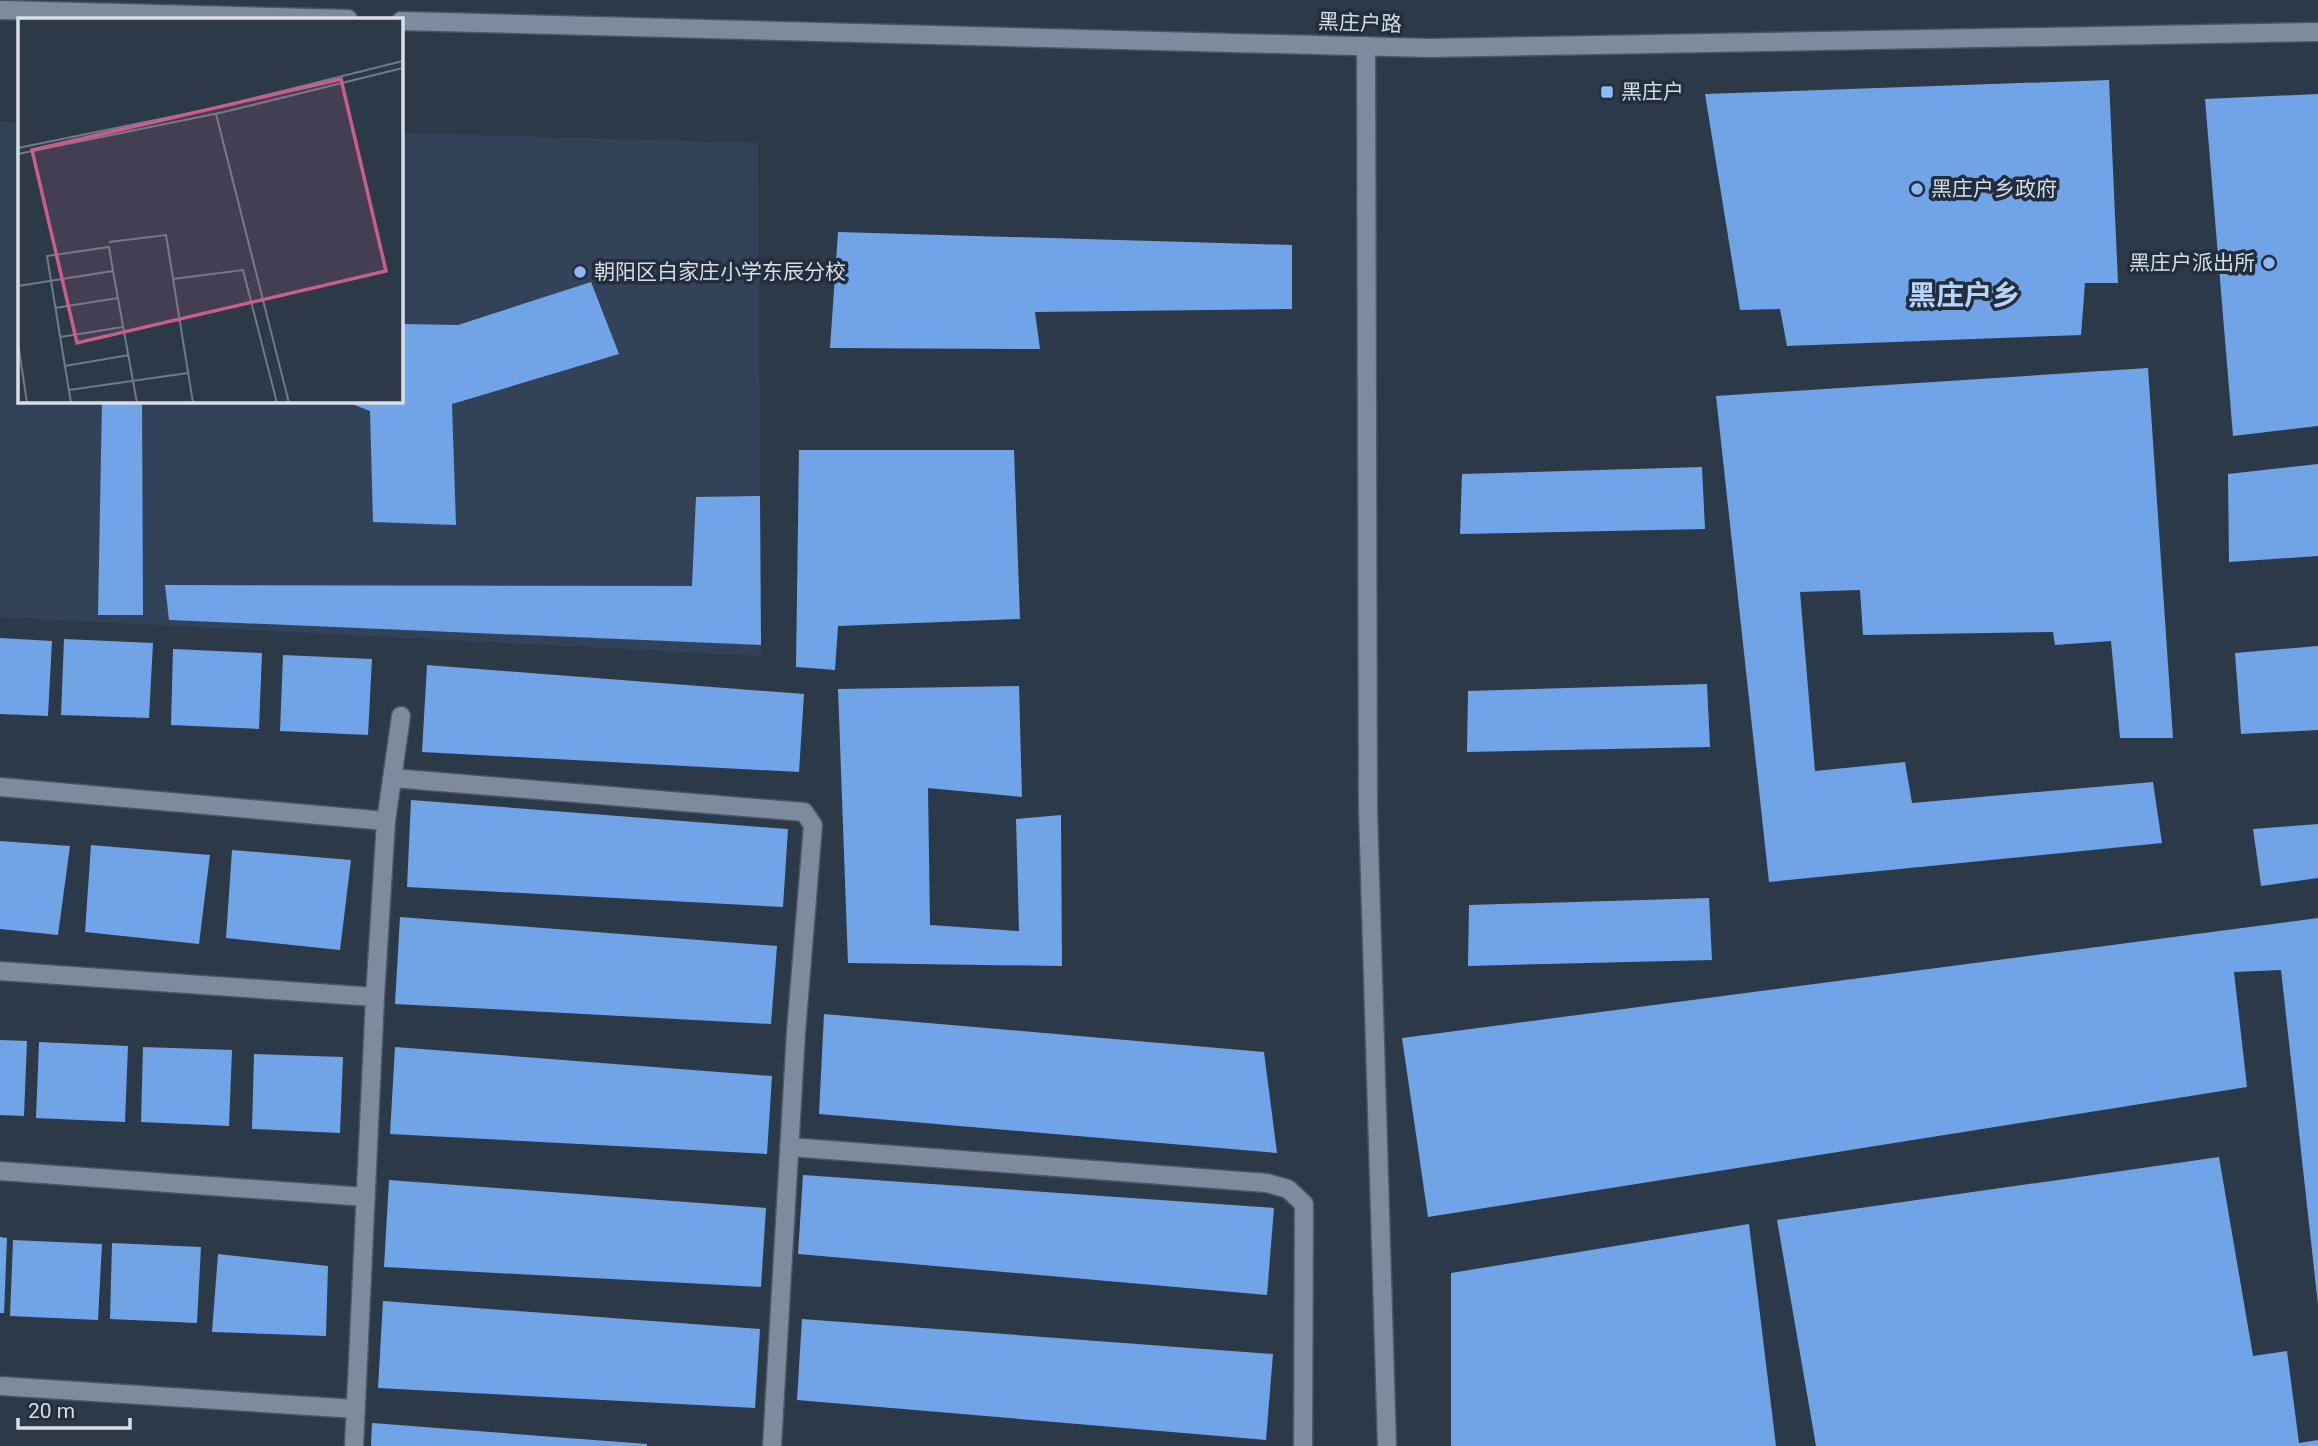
<svg xmlns="http://www.w3.org/2000/svg" width="2318" height="1446" viewBox="0 0 2318 1446" font-family="Roboto,'Noto Sans SC',sans-serif">
	<style>
		.built { fill: #324359 }
		.building { fill: #71a4e7 }
		.lines { fill: none; stroke-linecap: round; stroke-linejoin: round }
		.minor-casing { stroke: #4b5563; stroke-width: 21 }
		.tertiary-casing { stroke: #4b5563; stroke-width: 21 }
		.minor { stroke: #7c8b9e; stroke-width: 18 }
		.tertiary { stroke: #7c8b9e; stroke-width: 18 }
		.poi-dot { fill: #89bafc; stroke: #222e3e; stroke-width: 2.5 }
		.labels { text-anchor: middle; stroke-width: 7; stroke-linejoin: round; paint-order: stroke }
		.street-label { font-size: 21px; fill: #d7dee9; stroke: #222e3e }
		.poi-label { font-size: 21px; fill: #d7dee9; stroke: #222e3e; text-anchor: start }
		.district-label { font-size: 28px; font-weight: bold; fill: #b8d4f9; stroke: #222e3e }
		.inset-road { fill: none; stroke: #707b89; stroke-width: 2 }
		.view { fill: #c95d8d; fill-opacity: 0.15; stroke: #c95d8d; stroke-width: 3.5 }
		.inset-edge { fill: none; stroke: #d7dee9; stroke-width: 3.5 }
	</style>
	<rect width="100%" height="100%" fill="#2c3949"/>
	<!-- built -->
	<path class="built" d="M 0,122 L 19,123 L 19,401 L 401,401 L 401,133 L 758,143 L 761,656 L 0,617 Z"/>
	<!-- building -->
	<path class="building" d="M 2109,80 L 2118,283 L 2085,283 L 2081,335 L 1787,346 L 1780,309 L 1740,310 L 1705,94 Z
		M 2318,94 L 2318,426 L 2233,436 L 2205,99 Z
		M 838,232 L 1292,245 L 1292,309 L 1035,312 L 1040,349 L 830,348 Z
		M 591,282 L 619,354 L 452,404 L 456,525 L 373,522 L 370,411 L 344,401 L 401,401 L 401,324 L 458,325 Z
		M 2148,368 L 2173,738 L 2120,738 L 2111,641 L 2055,645 L 2053,632 L 1863,635 L 1860,590 L 1800,592 L 1815,771 L 1905,762 L 1912,803 L 2153,782 L 2162,843 L 1769,882 L 1716,396 Z
		M 102,401 L 142,401 L 143,615 L 98,615 Z
		M 799,450 L 1014,450 L 1020,619 L 838,626 L 835,670 L 796,667 Z
		M 2318,464 L 2318,556 L 2229,562 L 2228,474 Z
		M 1702,467 L 1705,529 L 1460,534 L 1462,474 Z
		M 760,496 L 761,645 L 169,620 L 165,585 L 692,586 L 696,497 Z
		M 0,638 L 52,641 L 48,716 L 0,714 Z
		M 64,639 L 153,643 L 149,718 L 61,715 Z
		M 2318,646 L 2318,730 L 2241,734 L 2235,653 Z
		M 173,649 L 262,653 L 259,729 L 171,725 Z
		M 283,655 L 372,659 L 368,735 L 280,731 Z
		M 427,665 L 804,694 L 799,772 L 422,752 Z
		M 1707,684 L 1710,747 L 1467,752 L 1468,691 Z
		M 1019,686 L 1022,797 L 928,788 L 930,925 L 1019,931 L 1016,819 L 1061,815 L 1062,966 L 848,963 L 838,689 Z
		M 411,800 L 788,829 L 783,907 L 407,887 Z
		M 2318,824 L 2318,878 L 2261,886 L 2253,829 Z
		M 0,841 L 70,846 L 58,935 L 0,929 Z
		M 91,845 L 210,855 L 199,944 L 85,932 Z
		M 232,850 L 351,860 L 340,950 L 226,938 Z
		M 1709,898 L 1712,960 L 1468,966 L 1469,905 Z
		M 400,917 L 777,946 L 771,1024 L 395,1004 Z
		M 2318,918 L 2318,1305 L 2281,970 L 2234,972 L 2247,1087 L 1428,1217 L 1402,1038 Z
		M 824,1014 L 1264,1052 L 1277,1153 L 819,1114 Z
		M 0,1040 L 27,1041 L 24,1116 L 0,1115 Z
		M 39,1042 L 128,1046 L 125,1122 L 36,1118 Z
		M 143,1047 L 232,1050 L 229,1126 L 141,1122 Z
		M 395,1047 L 772,1076 L 767,1154 L 390,1134 Z
		M 254,1054 L 343,1057 L 340,1133 L 252,1129 Z
		M 2219,1157 L 2253,1356 L 2287,1351 L 2299,1443 L 2318,1440 L 2318,1446 L 1816,1446 L 1777,1220 Z
		M 803,1175 L 1274,1208 L 1267,1295 L 798,1254 Z
		M 389,1180 L 766,1208 L 761,1287 L 384,1267 Z
		M 1749,1224 L 1776,1446 L 1451,1446 L 1451,1273 Z
		M 0,1237 L 7,1238 L 4,1313 L 0,1313 Z
		M 13,1240 L 102,1244 L 98,1320 L 10,1316 Z
		M 112,1243 L 201,1247 L 197,1323 L 110,1319 Z
		M 218,1254 L 328,1266 L 326,1336 L 212,1332 Z
		M 383,1301 L 760,1329 L 755,1408 L 378,1388 Z
		M 802,1319 L 1273,1354 L 1266,1440 L 797,1400 Z
		M 372,1423 L 647,1444 L 647,1446 L 371,1446 Z"/>
	<g class="lines">
		<!-- minor casing -->
		<g class="minor-casing">
			<path id="minor" d="M 1366,46 L 1368,809 L 1387,1446
				M 392,778 L 804,812 L 813,825 L 796,1032 L 772,1446
				M 0,787 L 386,821 L 375,997
				M 386,821 L 401,716
				M 0,971 L 375,997 L 354,1446
				M 789,1147 L 1267,1183 L 1288,1189 L 1304,1204 L 1303,1446
				M 0,1171 L 366,1197
				M 0,1386 L 356,1409"/>
		</g>
		<!-- tertiary casing -->
		<g class="tertiary-casing">
			<path id="tertiary" d="M 0,10 L 348,19
				M 401,21 L 1428,48 L 2318,32"/>
		</g>
		<!-- minor -->
		<use href="#minor" class="minor"/>
		<!-- tertiary -->
		<use href="#tertiary" class="tertiary"/>
	</g>
	<!-- markers -->
	<g class="poi-dot">
		<rect x="1600" y="85" width="14" height="14" rx="3.5"/>
		<circle cx="1917" cy="189" r="7"/>
		<circle cx="2269" cy="263" r="7"/>
		<circle cx="580" cy="272" r="7"/>
	</g>
	<g class="labels">
		<!-- street labels -->
		<g class="street-label">
			<text transform="translate(1360 23) rotate(2)" y="7">黑庄户路</text>
		</g>
		<!-- poi labels -->
		<g class="poi-label">
			<text x="1621" y="99">黑庄户</text>
			<text x="1931" y="196">黑庄户乡政府</text>
			<text x="2255" y="270" text-anchor="end">黑庄户派出所</text>
			<text x="594" y="279">朝阳区白家庄小学东辰分校</text>
		</g>
		<!-- district labels -->
		<g class="district-label">
			<text x="1964" y="305">黑庄户乡</text>
		</g>
	</g>
	<!-- overview -->
	<g transform="translate(18 18)">
		<rect width="385" height="385" fill="#2c3949"/>
		<path class="inset-road" d="M 198,96 L 271,385M 0,130 L 196,90 L 385,43M 0,136 L 206,94 L 385,50M 91,224 L 148,217 L 175,385M 155,261 L 225,252 L 259,385M 0,268 L 95,253 L 119,385M 37,290 L 100,280M 42,319 L 105,309M 0,325 L 9,385M 47,348 L 111,337M 51,372 L 170,355M 53,385 L 29,238 L 91,229 L 95,253"/>
		<path class="view" d="M 323,61 L 368,253 L 59,325 L 14,132 Z"/>
		<rect width="385" height="385" class="inset-edge"/>
	</g>
	<!-- scale -->
	<path d="M18 1418v10h112v-10" fill="none" stroke="#d7dee9" stroke-width="3.5"/>
	<text x="28" y="1418" font-size="21" fill="#d7dee9" stroke="#222e3e" stroke-width="5" paint-order="stroke">20 m</text>
</svg>
